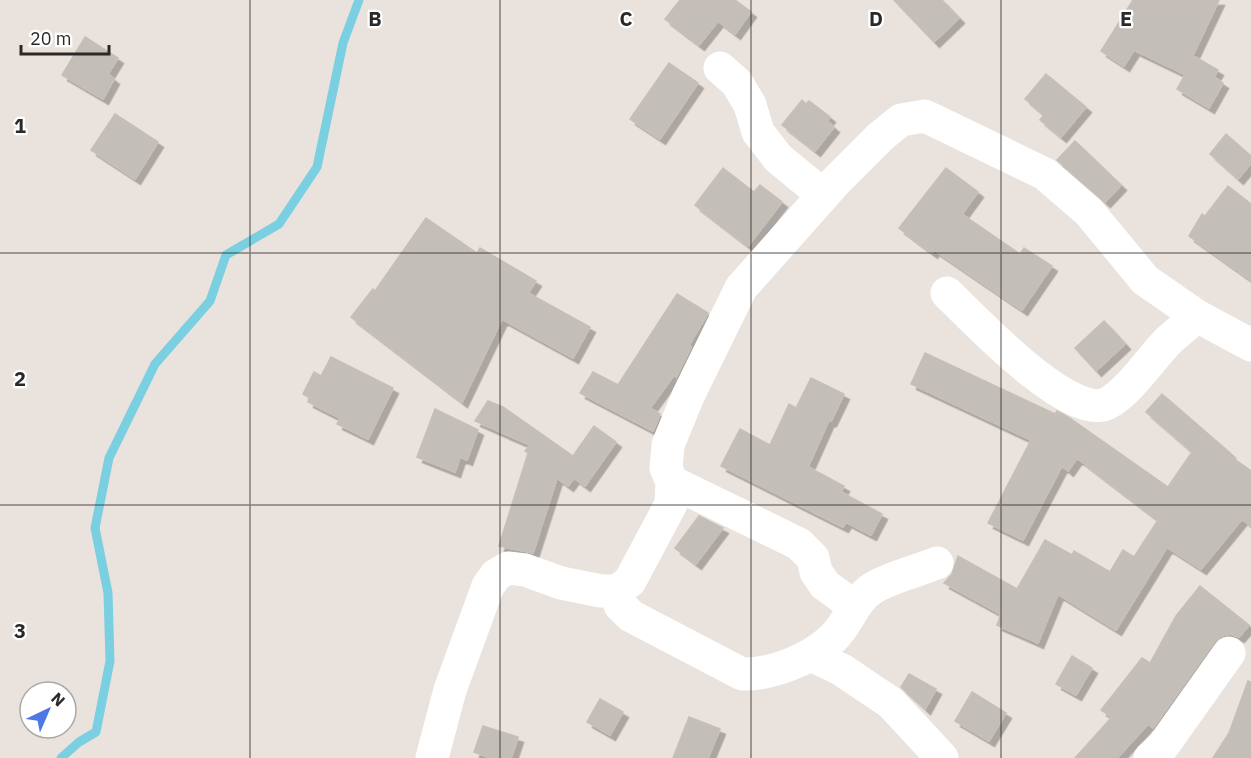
<svg xmlns="http://www.w3.org/2000/svg" width="1251" height="758" viewBox="0 0 1251 758" font-family="'IBM Plex Sans',sans-serif">
	<style>
		.lines { fill: none; stroke-linecap: round; stroke-linejoin: round }
		.stream { stroke: #7acfe1; stroke-width: 9 }
		.building { fill: #c3beb8; stroke: #c5bfb7; stroke-width: 1.5; filter: url(#shadow) }
		.street { stroke: #fff; stroke-width: 33 }
		.grid { fill: none; stroke: #292929; stroke-width: 1.5; stroke-opacity: 0.55 }
		.grid-label { font-size: 20px; text-anchor: middle; font-weight: bold; fill: #292929; stroke: #fff; stroke-width: 4.5; stroke-linejoin: round; paint-order: stroke }
	</style>
	<defs>
		<filter id="shadow"><feDropShadow dx="5.5" dy="5.5" stdDeviation="0" flood-color="#0004"/></filter>
	</defs>
	<rect width="100%" height="100%" fill="#eae3dd"/>
	<g class="lines">
		<!-- stream -->
		<path class="stream" d="M 61,758 L 79,742 L 96,732 L 110,661 L 108,593 L 95,528 L 109,458 L 155,364 L 210,301 L 226,255 L 279,224 L 317,167 L 343,43 L 359,0"/>
	</g>
	<!-- building -->
	<path class="building" d="M 680,0 L 735,0 L 751,12 L 735,34 L 718,21 L 699,45 L 665,19 Z
		M 894,0 L 942,0 L 959,18 L 934,42 Z
		M 1133,0 L 1219,0 L 1184,74 L 1134,50 L 1124,66 L 1101,51 Z
		M 85,37 L 118,58 L 108,74 L 114,79 L 103,99 L 62,75 Z
		M 1195,57 L 1218,70 L 1214,77 L 1223,83 L 1209,108 L 1177,89 Z
		M 669,63 L 698,83 L 660,139 L 630,119 Z
		M 1046,74 L 1086,107 L 1061,137 L 1040,120 L 1044,115 L 1025,99 Z
		M 802,100 L 806,104 L 809,101 L 830,117 L 827,121 L 834,127 L 815,151 L 782,125 Z
		M 115,114 L 158,142 L 135,179 L 91,150 Z
		M 1226,134 L 1251,156 L 1251,163 L 1238,179 L 1210,154 Z
		M 1075,141 L 1121,185 L 1105,202 L 1057,160 Z
		M 723,168 L 754,192 L 760,185 L 782,202 L 748,246 L 695,205 Z
		M 946,168 L 978,192 L 962,214 L 1020,254 L 1024,248 L 1052,266 L 1022,310 L 934,250 L 932,253 L 899,228 Z
		M 1228,186 L 1251,204 L 1251,280 L 1189,236 L 1202,214 L 1205,216 Z
		M 426,218 L 477,253 L 480,248 L 536,281 L 528,293 L 590,327 L 573,358 L 502,319 L 462,402 L 351,317 L 373,289 L 375,291 Z
		M 677,294 L 708,313 L 689,345 L 691,347 L 676,377 L 674,375 L 650,408 L 660,414 L 653,431 L 580,393 L 593,372 L 618,385 Z
		M 1104,321 L 1125,344 L 1096,371 L 1075,348 Z
		M 925,353 L 1055,414 L 1057,411 L 1068,417 L 1168,487 L 1192,452 L 1146,412 L 1162,394 L 1230,453 L 1229,455 L 1251,471 L 1251,526 L 1242,519 L 1201,569 L 1167,547 L 1116,630 L 1058,594 L 1038,643 L 997,625 L 1001,614 L 944,583 L 952,574 L 958,556 L 1017,589 L 1045,540 L 1072,555 L 1074,551 L 1110,572 L 1123,550 L 1134,557 L 1158,520 L 1077,458 L 1068,471 L 1062,466 L 1023,540 L 988,523 L 1031,440 L 911,384 Z
		M 331,357 L 393,388 L 368,439 L 337,424 L 340,418 L 308,402 L 310,398 L 303,394 L 314,372 L 321,376 Z
		M 811,378 L 844,394 L 831,421 L 829,420 L 808,467 L 844,486 L 841,492 L 882,514 L 871,535 L 846,522 L 843,527 L 721,466 L 740,429 L 770,445 L 789,404 L 796,408 Z
		M 488,401 L 503,407 L 573,456 L 594,426 L 616,442 L 585,486 L 574,478 L 568,486 L 557,478 L 533,553 L 499,546 L 528,453 L 525,451 L 530,445 L 475,421 Z
		M 435,409 L 478,430 L 467,460 L 460,457 L 455,472 L 417,457 Z
		M 699,516 L 723,528 L 696,564 L 675,548 Z
		M 1200,586 L 1249,625 L 1239,637 L 1230,634 L 1221,636 L 1214,642 L 1153,728 L 1148,724 L 1117,758 L 1075,758 L 1112,717 L 1101,710 L 1142,658 L 1150,663 L 1176,616 Z
		M 1072,656 L 1092,668 L 1076,695 L 1056,684 Z
		M 909,674 L 936,689 L 925,709 L 901,687 Z
		M 1248,681 L 1251,682 L 1251,758 L 1213,758 L 1229,733 Z
		M 972,692 L 1006,713 L 989,741 L 955,721 Z
		M 600,699 L 623,712 L 610,735 L 587,722 Z
		M 689,717 L 720,729 L 708,758 L 673,758 Z
		M 483,726 L 518,737 L 511,758 L 491,758 L 474,752 Z"/>
	<g class="lines">
		<!-- street -->
		<path class="street" d="M 720,68 L 737,83 L 750,105 L 758,132 L 778,158 L 823,195
			M 947,293 C 973,318 1071,423 1108,403 C 1130,391 1151,358 1169,340 C 1178,332 1188,324 1197,316
			M 672,482 L 799,544 L 813,558 L 816,572 L 825,585 L 854,606
			M 617,591 L 620,605 L 631,616 L 742,674 C 771,675 812,659 833,638 C 849,623 853,601 873,588 C 891,577 917,571 937,563
			M 811,655 L 842,670 L 891,703 L 942,758
			M 432,758 L 450,690 L 488,586 L 496,575 L 508,568 L 525,570 L 561,583 L 601,591 L 617,591 L 630,581 L 671,504 L 672,482 L 666,468 L 668,445 L 688,396 L 741,288 L 837,180 L 880,137 L 901,120 L 925,116 L 1045,174 L 1089,212 L 1145,280 L 1197,316 L 1251,345
			M 1150,758 L 1163,746 L 1229,653"/>
	</g>
	<!-- grid -->
	<path class="grid" d="M 250,0 L 250,758M 500,0 L 500,758M 751,0 L 751,758M 1001,0 L 1001,758M 0,253 L 1251,253M 0,505 L 1251,505"/>
	<g class="grid-label">
		<text x="375" y="26">B</text>
		<text x="626" y="26">C</text>
		<text x="876" y="26">D</text>
		<text x="1126" y="26">E</text>
		<text x="20" y="133">1</text>
		<text x="20" y="386">2</text>
		<text x="20" y="638">3</text>
	</g>
	<!-- north arrow -->
	<g transform="translate(48 710) rotate(44)"><circle r="28" fill="#ffffff" stroke="#a9a9a9" stroke-width="1.5"/>
	<path d="M0-4.5L10 22L0 15L-10 22Z" fill="#4d78e6"/>
	<text y="-9" font-size="16" font-weight="bold" text-anchor="middle" fill="#292929">N</text>
	</g>
	<!-- scale -->
	<path d="M21 45v9h88v-9" fill="none" stroke="#292929" stroke-width="3"/>
	<text x="30" y="45" font-size="18" fill="#292929" stroke="#ffffff" stroke-width="4.5" paint-order="stroke">20 m</text>
</svg>
